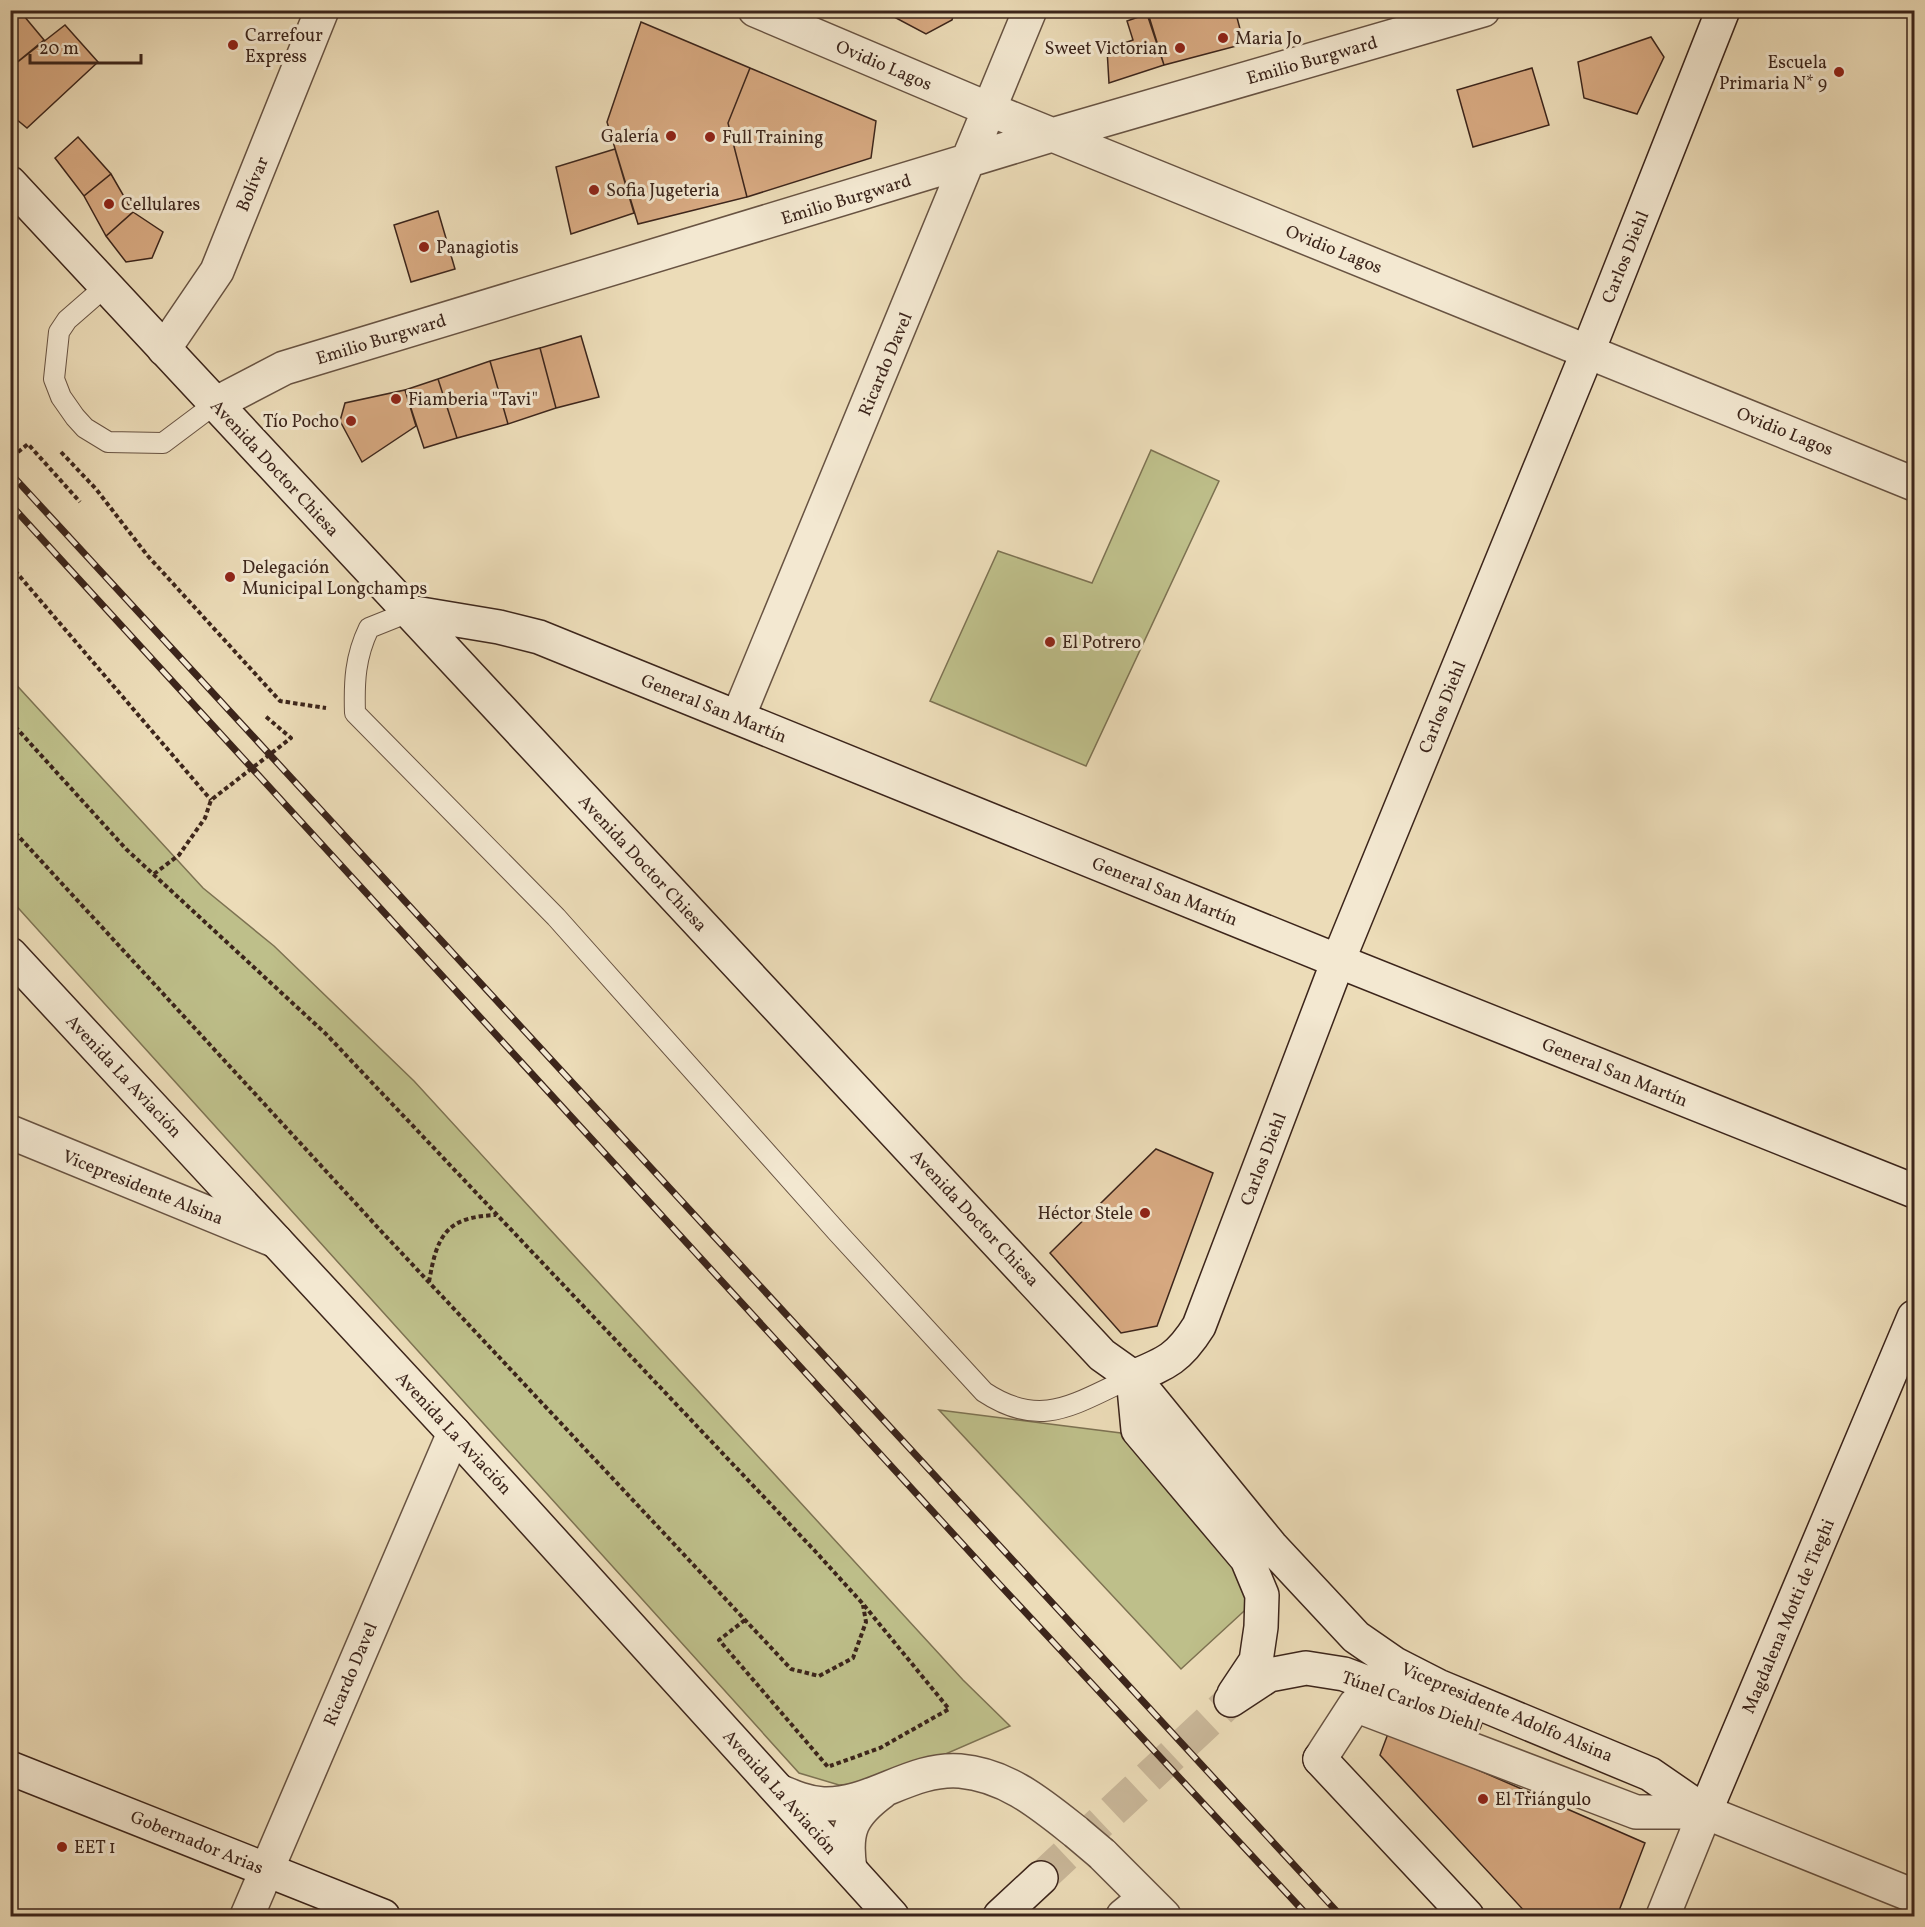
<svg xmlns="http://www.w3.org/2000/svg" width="1925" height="1927" viewBox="0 0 1925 1927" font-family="Vollkorn,serif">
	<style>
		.green { fill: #bebf8a; stroke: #7d7252; stroke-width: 1.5 }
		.building { fill: #d7a981; stroke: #3c251b; stroke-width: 1.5 }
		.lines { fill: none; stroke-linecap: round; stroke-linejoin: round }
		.secondary-tunnel { stroke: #c9b799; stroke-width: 33; stroke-dasharray: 33 16; stroke-linecap: butt }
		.lane-casing { stroke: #685342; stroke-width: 22 }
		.street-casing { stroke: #685342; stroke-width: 36 }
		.secondary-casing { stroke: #3c251b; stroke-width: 36 }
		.path { stroke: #3c251b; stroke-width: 4; stroke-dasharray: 4.5 3; stroke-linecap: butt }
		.lane { stroke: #f3e8d1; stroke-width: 20 }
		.street { stroke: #f3e8d1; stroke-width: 33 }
		.secondary { stroke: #f3e8d1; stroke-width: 33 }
		.rail-casing { stroke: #3c251b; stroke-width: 7 }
		.rail { stroke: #f3e8d1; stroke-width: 4.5; stroke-dasharray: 14; stroke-linecap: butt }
		.street-bridge-casing { stroke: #685342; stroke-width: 36; stroke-linecap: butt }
		.street-bridge { stroke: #f3e8d1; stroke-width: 33 }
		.poi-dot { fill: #8f2418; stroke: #f3e8d1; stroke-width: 2 }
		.labels { text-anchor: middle; stroke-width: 6; stroke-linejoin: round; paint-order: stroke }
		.poi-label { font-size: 18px; fill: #3c251b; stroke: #f3e8d1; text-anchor: start }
		.street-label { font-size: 18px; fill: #3c251b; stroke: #f3e8d1 }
	</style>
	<rect width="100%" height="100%" fill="#ecdcb8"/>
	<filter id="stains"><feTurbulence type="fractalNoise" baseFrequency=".00333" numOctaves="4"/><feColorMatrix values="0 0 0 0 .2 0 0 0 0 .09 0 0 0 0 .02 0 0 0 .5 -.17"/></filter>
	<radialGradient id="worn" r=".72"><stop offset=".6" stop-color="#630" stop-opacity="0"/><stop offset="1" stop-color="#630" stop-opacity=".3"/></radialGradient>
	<!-- green -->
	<path class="green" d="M 1151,450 L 1219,481 L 1086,766 L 930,701 L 998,551 L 1092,583 Z
		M 10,678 L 203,888 L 274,946 L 414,1081 L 963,1680 L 1010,1726 L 881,1782 L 839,1785 L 799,1773 L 11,900 Z
		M 939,1410 L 1121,1433 L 1267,1590 L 1181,1669 Z"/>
	<!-- building -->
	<path class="building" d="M 10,10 L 19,10 L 44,40 L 10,68 Z
		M 881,10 L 955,10 L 952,20 L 926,34 Z
		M 1147,10 L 1235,10 L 1244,44 L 1164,65 Z
		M 1147,14 L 1164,65 L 1109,83 L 1107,49 L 1133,40 L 1127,21 Z
		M 641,22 L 750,68 L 728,123 L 747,197 L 638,224 L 607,122 Z
		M 65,25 L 98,62 L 27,128 L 10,114 L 10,68 Z
		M 1651,37 L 1664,57 L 1637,114 L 1584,98 L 1578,62 Z
		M 750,68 L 876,121 L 871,158 L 747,197 L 728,123 Z
		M 1532,68 L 1549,125 L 1473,147 L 1457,90 Z
		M 78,137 L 111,174 L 84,196 L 55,158 Z
		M 615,149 L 634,213 L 571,234 L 556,167 Z
		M 111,174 L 133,212 L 106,236 L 84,196 Z
		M 438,211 L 455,269 L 411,282 L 394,225 Z
		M 133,212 L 163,232 L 152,258 L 126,262 L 106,236 Z
		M 581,336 L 599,397 L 556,408 L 540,348 Z
		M 540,348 L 556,408 L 508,424 L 490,361 Z
		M 490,361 L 508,424 L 457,438 L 438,379 Z
		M 438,379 L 457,438 L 424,448 L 405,390 Z
		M 405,390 L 416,426 L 362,462 L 340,421 L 345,403 Z
		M 1156,1149 L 1213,1173 L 1157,1326 L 1121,1333 L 1050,1253 Z
		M 1389,1731 L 1645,1843 L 1617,1916 L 1529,1916 L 1380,1755 Z"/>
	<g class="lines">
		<!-- secondary-tunnel -->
		<path class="secondary-tunnel" d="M 1041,1878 L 1231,1700"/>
		<!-- lane casing -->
		<g class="lane-casing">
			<path id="lane" d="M 106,286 L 67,320 L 59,332 L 54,379 L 61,397 L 75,417 L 85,428 L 108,442 L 163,443 L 215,404
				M 409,612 L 369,628 C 355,657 354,682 355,713 L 556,917 L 838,1233 L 984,1392 C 1043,1431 1076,1402 1133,1377"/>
		</g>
		<!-- street casing -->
		<g class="street-casing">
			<path id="street" d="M 755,10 L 991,110 L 1914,484
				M 164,349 L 217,271 L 322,10
				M 215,404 L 284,368 L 1052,135 L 1483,10
				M 738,717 L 1030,10
				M 10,1132 L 276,1241
				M 1320,1759 L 1355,1705 L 1636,1812 L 1705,1812 L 1914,1896
				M 779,1791 C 793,1797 807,1803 823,1804 C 871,1806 911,1767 960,1771 C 1007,1775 1042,1805 1076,1832
				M 1102,1854 L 1164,1916
				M 850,1869 C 844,1831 851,1815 882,1792
				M 247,1916 L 454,1433
				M 1123,1916 L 1145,1898
				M 1663,1916 L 1705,1812"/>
		</g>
		<!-- secondary casing -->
		<g class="secondary-casing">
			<path id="secondary" d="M 10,183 L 1102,1355 L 1133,1377 L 1271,1546 L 1356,1637 L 1395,1664 L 1438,1686 L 1650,1774 L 1705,1812
				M 409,612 L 499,627 L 539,637 L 1338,961 L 1914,1191
				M 10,954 L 454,1433 L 892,1916
				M 1133,1377 C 1167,1363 1179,1358 1199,1326 L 1338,961 L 1588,351 L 1723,10
				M 1133,1377 L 1138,1430 L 1247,1559 L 1262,1595 L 1261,1627 L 1256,1661 L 1234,1694
				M 1231,1700 L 1269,1675 L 1306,1668 L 1344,1674 L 1465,1720
				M 1320,1759 L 1467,1916
				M 10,1768 L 383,1916
				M 1705,1812 L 1914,1317
				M 1000,1916 L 1041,1878"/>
		</g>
		<!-- path -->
		<path class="path" d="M 18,452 L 28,444 L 80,502
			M 61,452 L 96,489 L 147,555 L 280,701 L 326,708
			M 10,565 L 211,800
			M 10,721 L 126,849 L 326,1034 L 815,1551 L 863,1604 L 949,1709 L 880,1748 L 830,1766
			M 10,827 L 381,1231 L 791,1669 L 819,1676 L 853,1658 L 866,1622 L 863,1605
			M 154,874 L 179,855 L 205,818 L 211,800 L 291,738 L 264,715
			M 429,1282 C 437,1235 446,1217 496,1215
			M 745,1620 L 719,1640 L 828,1767"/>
		<!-- lane -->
		<use href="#lane" class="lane"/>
		<!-- street -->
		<use href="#street" class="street"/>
		<!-- secondary -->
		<use href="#secondary" class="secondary"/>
		<!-- rail casing -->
		<g class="rail-casing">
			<path id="rail" d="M 10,473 L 1341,1916
				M 10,504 L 1000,1585 L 1308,1916"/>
		</g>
		<!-- rail -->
		<use href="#rail" class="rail"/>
		<!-- street-bridge casing -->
		<g class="street-bridge-casing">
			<path id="street-bridge" d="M 1076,1832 L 1102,1854"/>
		</g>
		<!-- street-bridge -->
		<use href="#street-bridge" class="street-bridge"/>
	</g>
	<!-- markers -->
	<g class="poi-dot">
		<circle cx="1223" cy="38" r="6"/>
		<circle cx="233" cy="45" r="6"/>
		<circle cx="1180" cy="48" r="6"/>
		<circle cx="1839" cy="72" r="6"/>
		<circle cx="671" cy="136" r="6"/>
		<circle cx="710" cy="137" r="6"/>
		<circle cx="594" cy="190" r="6"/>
		<circle cx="109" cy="204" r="6"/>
		<circle cx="424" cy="247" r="6"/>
		<circle cx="396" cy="399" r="6"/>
		<circle cx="351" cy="421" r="6"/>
		<circle cx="230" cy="577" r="6"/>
		<circle cx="1050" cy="642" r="6"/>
		<circle cx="1145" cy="1213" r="6"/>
		<circle cx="1483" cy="1799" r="6"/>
		<circle cx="62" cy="1847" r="6"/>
	</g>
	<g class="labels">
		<!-- poi labels -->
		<g class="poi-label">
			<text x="245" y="41">Carrefour<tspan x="245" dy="21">Express</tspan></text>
			<text x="1235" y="44">Maria Jo</text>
			<text x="1168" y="54" text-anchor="end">Sweet Victorian</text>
			<text x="1827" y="68" text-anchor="end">Escuela<tspan x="1827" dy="21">Primaria N* 9</tspan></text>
			<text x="659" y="142" text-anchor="end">Galería</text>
			<text x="722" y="143">Full Training</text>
			<text x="606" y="196">Sofia Jugeteria</text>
			<text x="121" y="210">Cellulares</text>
			<text x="436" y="253">Panagiotis</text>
			<text x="408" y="405">Fiamberia "Tavi"</text>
			<text x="339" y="427" text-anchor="end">Tío Pocho</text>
			<text x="242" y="573">Delegación<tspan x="242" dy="21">Municipal Longchamps</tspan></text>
			<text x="1062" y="648">El Potrero</text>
			<text x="1133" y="1219" text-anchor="end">Héctor Stele</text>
			<text x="1495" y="1805">El Triángulo</text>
			<text x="74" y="1853">EET 1</text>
		</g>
		<!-- street labels -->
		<g class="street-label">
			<text transform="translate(1312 60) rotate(-16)" y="6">Emilio Burgward</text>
			<text transform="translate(884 65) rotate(23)" y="6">Ovidio Lagos</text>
			<text transform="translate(252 184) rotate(-68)" y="6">Bolívar</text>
			<text transform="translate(846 199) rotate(-17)" y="6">Emilio Burgward</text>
			<text transform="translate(1334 249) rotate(22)" y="6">Ovidio Lagos</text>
			<text transform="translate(1625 257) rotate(-68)" y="6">Carlos Diehl</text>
			<text transform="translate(381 339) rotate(-17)" y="6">Emilio Burgward</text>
			<text transform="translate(885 364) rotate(-67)" y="6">Ricardo Davel</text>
			<text transform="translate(1785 431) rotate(22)" y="6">Ovidio Lagos</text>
			<text transform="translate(275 468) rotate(47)" y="6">Avenida Doctor Chiesa</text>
			<text transform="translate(1442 707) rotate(-68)" y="6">Carlos Diehl</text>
			<text transform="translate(714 708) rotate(22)" y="6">General San Martín</text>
			<text transform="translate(643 863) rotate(47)" y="6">Avenida Doctor Chiesa</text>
			<text transform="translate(1165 891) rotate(22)" y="6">General San Martín</text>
			<text transform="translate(1615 1072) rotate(22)" y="6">General San Martín</text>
			<text transform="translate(124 1076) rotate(47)" y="6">Avenida La Aviación</text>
			<text transform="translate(1263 1159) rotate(-69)" y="6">Carlos Diehl</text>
			<text transform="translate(143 1187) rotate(22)" y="6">Vicepresidente Alsina</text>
			<text transform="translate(975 1218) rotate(47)" y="6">Avenida Doctor Chiesa</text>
			<text transform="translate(454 1433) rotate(47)" y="6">Avenida La Aviación</text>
			<text transform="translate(1788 1616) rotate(-67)" y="6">Magdalena Motti de Tieghi</text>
			<text transform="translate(350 1674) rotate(-67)" y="6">Ricardo Davel</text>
			<text transform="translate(1411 1701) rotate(20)" y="6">Túnel Carlos Diehl</text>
			<text transform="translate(1507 1712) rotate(23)" y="6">Vicepresidente Adolfo Alsina</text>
			<text transform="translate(780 1792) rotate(48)" y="6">Avenida La Aviación</text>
			<text transform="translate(197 1842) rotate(22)" y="6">Gobernador Arias</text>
		</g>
	</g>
	<!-- margin -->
	<rect width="1925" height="1927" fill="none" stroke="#ecdcb8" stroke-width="36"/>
	<rect x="12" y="12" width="1901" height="1903" fill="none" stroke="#3c251b" stroke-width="3"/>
	<rect x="18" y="18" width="1889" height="1891" fill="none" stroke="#3c251b" stroke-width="1.5"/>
	<!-- scale -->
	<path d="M30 54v9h111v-9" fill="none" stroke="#3c251b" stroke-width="3"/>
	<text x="39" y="54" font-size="18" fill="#3c251b" stroke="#f3e8d1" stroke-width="4.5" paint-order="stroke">20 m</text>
	<rect width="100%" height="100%" filter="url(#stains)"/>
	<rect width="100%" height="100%" fill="url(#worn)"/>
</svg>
